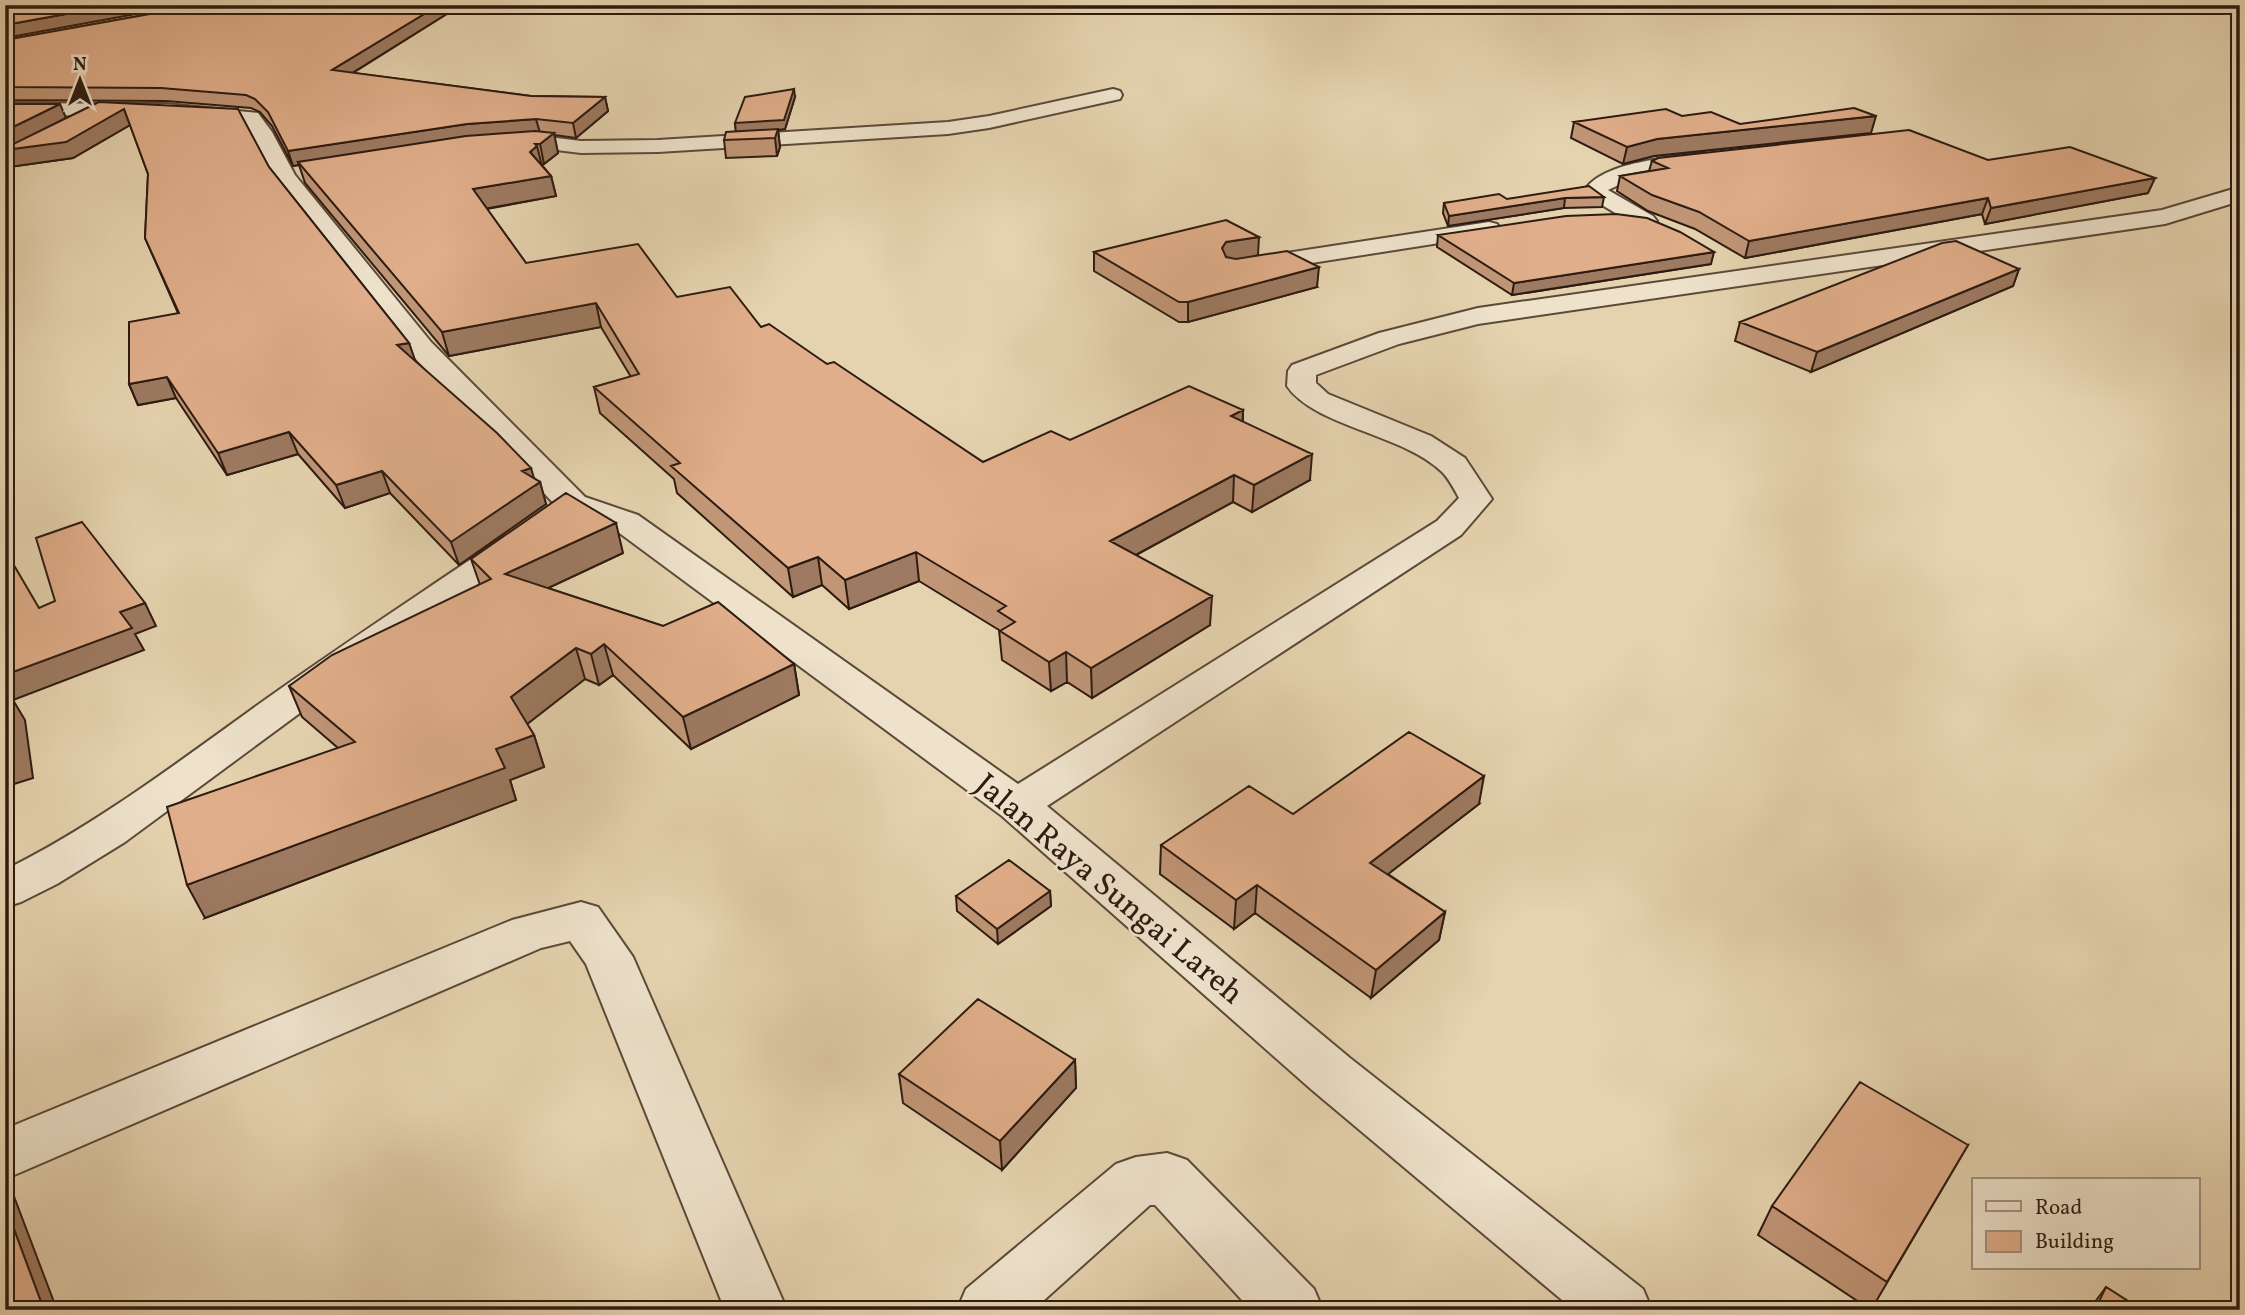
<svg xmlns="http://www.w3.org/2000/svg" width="2245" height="1315" viewBox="0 0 2245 1315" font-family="Vollkorn,serif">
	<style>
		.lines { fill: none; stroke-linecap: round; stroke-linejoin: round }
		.minor-casing { stroke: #5b4938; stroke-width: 4 }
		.minor { fill: #eee2cb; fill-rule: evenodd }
		.wall { fill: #c19677; stroke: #2d1b11; stroke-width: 2 }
		.shaded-wall { fill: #9d7a61; stroke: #2d1b11; stroke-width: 2 }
		.building { fill: #e0ae8a; stroke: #2d1b11; stroke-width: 2 }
		.labels { text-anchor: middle; stroke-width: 5; stroke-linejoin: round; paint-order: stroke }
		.near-street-label { font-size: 32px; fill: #2d1b11; stroke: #eee2cb }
	</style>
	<rect width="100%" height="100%" fill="#e5d3af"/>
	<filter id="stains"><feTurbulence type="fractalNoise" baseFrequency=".00286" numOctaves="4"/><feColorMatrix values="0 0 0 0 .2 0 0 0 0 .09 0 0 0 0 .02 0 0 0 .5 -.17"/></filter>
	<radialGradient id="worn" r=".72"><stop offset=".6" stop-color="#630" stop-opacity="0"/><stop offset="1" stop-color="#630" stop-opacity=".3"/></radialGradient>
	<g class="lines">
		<!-- minor casing -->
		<g class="minor-casing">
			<path id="minor" d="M 1113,89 L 1120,91 L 1122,95 L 1120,99 L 989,128 L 948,134 L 658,152 L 581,153 L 540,148 L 498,149 L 495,145 L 498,141 L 540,136 L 581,141 L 658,140 L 948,122 L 989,116 Z
				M 5,103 L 166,104 L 258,113 L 272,132 L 295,175 L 431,342 L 585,497 L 638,515 L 1018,784 L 1437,521 L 1459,498 C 1454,489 1448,477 1441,471 C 1402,434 1314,426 1287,386 L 1288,371 L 1292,365 L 1379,333 L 1478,308 L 2162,210 L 2240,187 L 2240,201 L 2165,224 L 1478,324 L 1399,344 L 1316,375 L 1316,383 L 1328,394 L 1431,436 L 1465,458 L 1492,499 L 1461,535 L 1047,806 L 1350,1058 L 1643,1289 L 1652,1310 L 1574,1310 L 1312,1090 L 1002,816 L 614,529 L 561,511 L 411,354 L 277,182 L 245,122 L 166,116 L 5,115 Z
				M 1703,153 L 1710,155 L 1714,159 L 1710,163 L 1638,176 L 1608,190 L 1653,216 L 1657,221 L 1653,226 L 1637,226 L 1587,196 L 1584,191 C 1603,161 1670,158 1703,153 Z
				M 1489,222 L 1497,224 L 1501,229 L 1497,234 L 1248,273 L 1239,271 L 1236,266 L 1239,261 L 1248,259 Z
				M 517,533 L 529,536 L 534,543 L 529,550 L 346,679 L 125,842 L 57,884 L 21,902 L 5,907 L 5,870 C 96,825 177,763 259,704 C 340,646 423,592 505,536 Z
				M 581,902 L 598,907 L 633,957 L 787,1310 L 725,1310 L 586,964 L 570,941 L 541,948 L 5,1179 L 5,1129 L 512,920 Z
				M 1167,1153 L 1187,1160 L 1314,1289 L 1323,1310 L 1251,1310 L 1155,1205 L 1150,1205 L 1033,1310 L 957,1310 L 966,1289 L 1116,1164 L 1136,1157 Z"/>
		</g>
		<!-- minor -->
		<use href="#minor" class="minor"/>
	</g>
	<!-- wall -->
	<path class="wall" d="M 200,5 L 461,5 L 353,73 L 531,96 L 605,97 L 608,111 L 576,138 L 554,135 L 558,153 L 544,164 L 541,164 L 551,176 L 556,196 L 487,209 L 526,263 L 677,297 L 761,327 L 827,364 L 983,462 L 1070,440 L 1243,410 L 1243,422 L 1310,480 L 1252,512 L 1233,502 L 1136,555 L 1210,625 L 1092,698 L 1067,682 L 1051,691 L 1002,660 L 999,630 L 919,581 L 849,609 L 822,585 L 793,597 L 677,493 L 674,479 L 600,413 L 594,387 L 631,377 L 601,327 L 449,356 L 305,183 L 299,165 L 293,166 L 272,126 L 260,112 L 251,108 L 166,101 L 5,100 L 5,40 Z
		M 795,97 L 785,129 L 778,130 L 780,147 L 777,156 L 726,158 L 724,140 L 736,132 L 735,123 Z
		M 99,102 L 269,167 L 409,343 L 415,361 L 534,478 L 540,482 L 546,504 L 459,565 L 390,493 L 345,508 L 298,454 L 227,475 L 176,398 L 138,405 L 129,384 L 178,313 L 145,238 L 148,174 L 130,125 L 73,158 L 9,167 L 5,104 L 66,118 L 32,135 Z
		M 1682,116 L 1740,124 L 1871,133 L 1654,156 L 1623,164 L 1571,138 L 1574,122 Z
		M 1988,160 L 2148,193 L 1985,224 L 1982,214 L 1745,258 L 1695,229 L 1648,211 L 1617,191 L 1620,176 L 1649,171 L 1652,161 Z
		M 1604,197 L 1602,207 L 1564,208 L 1448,226 L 1443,213 L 1444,203 L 1507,199 Z
		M 1438,235 L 1711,264 L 1512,295 L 1437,247 Z
		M 1094,252 L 1258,255 L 1317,287 L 1188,322 L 1179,322 L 1094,271 Z
		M 2019,269 L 2013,286 L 1811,372 L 1735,341 L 1740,322 Z
		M 623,553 L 548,588 L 663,626 L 794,664 L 799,695 L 691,749 L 613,675 L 599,685 L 585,679 L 527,724 L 534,735 L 544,767 L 510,780 L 516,800 L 205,918 L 338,748 L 302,717 L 289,686 L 480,585 L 471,559 Z
		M 1479,804 L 1388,874 L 1445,912 L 1439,940 L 1371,998 L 1255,913 L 1234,929 L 1160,874 L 1161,845 L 1293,814 Z
		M 1050,891 L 1051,906 L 998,944 L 957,911 L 956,896 Z
		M 1075,1060 L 1076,1088 L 1002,1170 L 903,1103 L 899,1074 Z
		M 1968,1145 L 1871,1310 L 1758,1235 L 1772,1206 Z
		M 2106,1287 L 2142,1310 L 2089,1310 Z"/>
	<!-- shaded-wall -->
	<path class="shaded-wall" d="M 116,5 L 185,5 L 5,38 L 5,25 Z
		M 439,5 L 461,5 L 336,83 L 332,70 Z
		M 794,89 L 795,97 L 785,129 L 778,130 L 780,147 L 777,156 L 775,138 L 736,133 L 735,123 Z
		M 605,97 L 608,111 L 576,138 L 573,123 Z
		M 60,104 L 66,118 L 5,149 L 5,131 Z
		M 124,109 L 130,125 L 73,158 L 9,167 L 5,159 L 5,150 Z
		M 1876,116 L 1871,133 L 1654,156 L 1623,164 L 1627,147 L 1657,139 Z
		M 536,119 L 540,133 L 298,162 L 299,165 L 293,166 L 288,151 L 467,124 Z
		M 554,133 L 558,153 L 544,164 L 540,144 Z
		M 537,146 L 542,166 L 530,152 Z
		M 551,176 L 556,196 L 478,210 L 473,189 Z
		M 2155,178 L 2148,193 L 1985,224 L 1991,208 Z
		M 1565,198 L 1564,208 L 1448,226 L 1449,216 Z
		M 1988,198 L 1982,214 L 1745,258 L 1749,241 Z
		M 1259,237 L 1258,255 L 1221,267 L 1222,248 L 1226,242 Z
		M 1714,252 L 1711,264 L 1512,295 L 1514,283 Z
		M 1319,267 L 1317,287 L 1188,322 L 1188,302 Z
		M 2019,269 L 2013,286 L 1811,372 L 1817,352 Z
		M 596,303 L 601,327 L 449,356 L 442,332 Z
		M 409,343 L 416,363 L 397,345 Z
		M 167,377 L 176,398 L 138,405 L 129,384 Z
		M 1243,410 L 1242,436 L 1231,416 Z
		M 289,432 L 298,454 L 227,475 L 218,453 Z
		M 1312,454 L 1310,480 L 1252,512 L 1254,485 Z
		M 531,468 L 536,485 L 540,482 L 546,504 L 459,565 L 451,542 L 522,471 Z
		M 382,471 L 390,493 L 345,508 L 336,485 Z
		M 1234,475 L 1233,502 L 1110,569 L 1110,541 Z
		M 616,523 L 623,553 L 514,604 L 505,574 Z
		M 916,552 L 919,581 L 849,609 L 845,580 Z
		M 818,557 L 822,585 L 793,597 L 788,568 Z
		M 1212,596 L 1210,625 L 1092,698 L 1091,668 Z
		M 145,603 L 156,626 L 135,634 L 144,650 L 13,700 L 25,720 L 33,778 L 5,787 L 5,675 L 120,612 Z
		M 604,644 L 613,675 L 599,685 L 591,654 Z
		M 576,648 L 585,679 L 522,728 L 511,697 Z
		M 1066,652 L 1067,682 L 1051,691 L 1049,662 Z
		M 794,664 L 799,695 L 691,749 L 683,717 Z
		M 534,735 L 544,767 L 510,780 L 516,800 L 205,918 L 187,885 L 496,749 Z
		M 1484,776 L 1479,804 L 1366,891 L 1370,863 Z
		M 1257,885 L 1255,913 L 1234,929 L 1236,900 Z
		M 1050,891 L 1051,906 L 998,944 L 997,929 Z
		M 1445,912 L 1439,940 L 1371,998 L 1376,970 Z
		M 1075,1060 L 1076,1088 L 1002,1170 L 1000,1141 Z
		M 5,1180 L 10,1186 L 57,1310 L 44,1310 L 5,1205 Z"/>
	<!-- building -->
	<path class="building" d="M 5,5 L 116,5 L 5,25 Z
		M 200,5 L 439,5 L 332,70 L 531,96 L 605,97 L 573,123 L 536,119 L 467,124 L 288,151 L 268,112 L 255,99 L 246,95 L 161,88 L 5,87 L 5,40 Z
		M 794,89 L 784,120 L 735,123 L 745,97 Z
		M 99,102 L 238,109 L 269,167 L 409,343 L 397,345 L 497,433 L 531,468 L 522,471 L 540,482 L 451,542 L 382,471 L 336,485 L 289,432 L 218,453 L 167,377 L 129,384 L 129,322 L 179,313 L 145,238 L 148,174 L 124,109 L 66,142 L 5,150 L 5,148 Z
		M 5,104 L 60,104 L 5,131 Z
		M 1854,108 L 1876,116 L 1657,139 L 1627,147 L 1574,122 L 1666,109 L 1682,116 L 1711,112 L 1740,124 Z
		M 778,129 L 775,138 L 724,140 L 726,132 Z
		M 1909,130 L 1988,160 L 2070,147 L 2155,178 L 1991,208 L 1988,198 L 1749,241 L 1699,212 L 1652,195 L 1620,176 L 1668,168 L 1652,161 L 1658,158 Z
		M 535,131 L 554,133 L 540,144 L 535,144 L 537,146 L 530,152 L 551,176 L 473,189 L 526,263 L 638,244 L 677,297 L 730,287 L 761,327 L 769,324 L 827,364 L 834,362 L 983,462 L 1051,431 L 1070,440 L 1189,386 L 1243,410 L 1231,416 L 1312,454 L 1254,485 L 1234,475 L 1110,541 L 1212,596 L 1091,668 L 1066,652 L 1049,662 L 1000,631 L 1015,622 L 998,611 L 1006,606 L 916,552 L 845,580 L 818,557 L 788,568 L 671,466 L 680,463 L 594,387 L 639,374 L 596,303 L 442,332 L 298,162 L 466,136 Z
		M 1589,186 L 1604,197 L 1565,198 L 1449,216 L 1444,203 L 1499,194 L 1507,199 Z
		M 1616,214 L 1647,218 L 1680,232 L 1714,252 L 1514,283 L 1438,235 L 1566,216 Z
		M 1226,220 L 1259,237 L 1226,242 L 1222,248 L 1226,257 L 1236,259 L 1287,251 L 1319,267 L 1188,302 L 1179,302 L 1094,252 Z
		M 1956,241 L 2019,269 L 1817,352 L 1740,322 L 1942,243 Z
		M 566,493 L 616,523 L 505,574 L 663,626 L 718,602 L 794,664 L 683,717 L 604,644 L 591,654 L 576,648 L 511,697 L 534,735 L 496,749 L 505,768 L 187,885 L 167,807 L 355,742 L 289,686 L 332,655 L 491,579 L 471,559 Z
		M 82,522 L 145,603 L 120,612 L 132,628 L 5,675 L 5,550 L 39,608 L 55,601 L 36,538 Z
		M 5,694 L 11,742 L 5,744 Z
		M 1409,732 L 1484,776 L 1370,863 L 1445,912 L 1376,970 L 1257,885 L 1236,900 L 1161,845 L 1249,786 L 1293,814 Z
		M 1009,860 L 1050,891 L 997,929 L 956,896 Z
		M 978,999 L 1075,1060 L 1000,1141 L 899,1074 Z
		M 1860,1082 L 1968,1145 L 1887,1282 L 1772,1206 Z
		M 5,1205 L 44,1310 L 5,1310 Z
		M 2106,1287 L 2142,1310 L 2095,1310 Z"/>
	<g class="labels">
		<!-- near-street labels -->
		<g class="near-street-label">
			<text transform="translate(1110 888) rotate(40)" y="11">Jalan Raya Sungai Lareh</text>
		</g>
	</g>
	<!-- margin -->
	<rect width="2245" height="1315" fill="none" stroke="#e5d3af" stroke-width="28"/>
	<rect x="7" y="7" width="2231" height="1301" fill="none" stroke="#2d1b11" stroke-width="3.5"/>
	<rect x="14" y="14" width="2217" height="1287" fill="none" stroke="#2d1b11" stroke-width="2"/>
	<!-- legend -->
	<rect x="1972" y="1178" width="228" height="91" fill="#eee2cb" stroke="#a19281" stroke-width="2"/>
	<rect x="1986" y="1201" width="35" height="10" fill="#eee2cb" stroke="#a19281" stroke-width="2"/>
	<text x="2035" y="1214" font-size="21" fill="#2d1b11">Road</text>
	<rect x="1986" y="1231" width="35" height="21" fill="#e0ae8a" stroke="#a19281" stroke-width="2"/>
	<text x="2035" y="1248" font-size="21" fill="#2d1b11">Building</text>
	<!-- north arrow -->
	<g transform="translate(80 80)" stroke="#eee2cb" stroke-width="5" paint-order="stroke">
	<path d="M0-5L12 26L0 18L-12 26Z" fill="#2d1b11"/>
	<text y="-10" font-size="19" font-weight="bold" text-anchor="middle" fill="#2d1b11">N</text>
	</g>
	<rect width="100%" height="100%" filter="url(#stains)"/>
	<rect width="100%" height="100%" fill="url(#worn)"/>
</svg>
